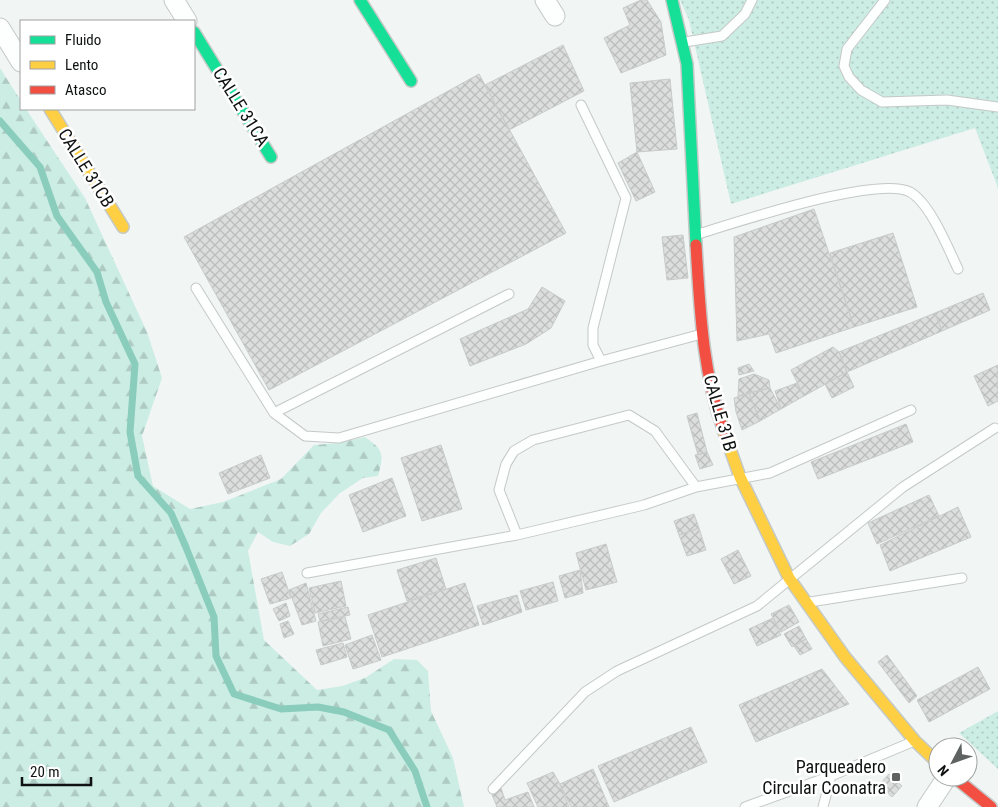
<svg xmlns="http://www.w3.org/2000/svg" width="998" height="807" viewBox="0 0 998 807" font-family="'Roboto Condensed',sans-serif">
	<style>
		.grass { fill: url(#grass-dots) }
		.forest { fill: url(#forest-firs) }
		.lines { fill: none; stroke-linecap: round; stroke-linejoin: round }
		.stream { stroke: #8acdbc; stroke-width: 7 }
		.building { fill: url(#building-cross-hatch); stroke: #c7cbca }
		.lane-casing { stroke: #c4c9c7; stroke-width: 11 }
		.street-casing { stroke: #c4c9c7; stroke-width: 21 }
		.fast-casing { stroke: #c4c9c7; stroke-width: 14 }
		.slow-casing { stroke: #c4c9c7; stroke-width: 14 }
		.jam-casing { stroke: #c4c9c7; stroke-width: 14 }
		.lane { stroke: #fdfefe; stroke-width: 9 }
		.street { stroke: #fdfefe; stroke-width: 19 }
		.fast { stroke: #16e098; stroke-width: 11 }
		.slow { stroke: #ffcf43; stroke-width: 11 }
		.jam { stroke: #f24e42; stroke-width: 11 }
		.poi-dot { fill: #5e6261; stroke: #fff; stroke-width: 2 }
		.labels { text-anchor: middle; stroke-width: 5; stroke-linejoin: round; paint-order: stroke }
		.street-label { font-size: 18px; fill: #0f1211; stroke: #fff }
		.poi-label { font-size: 18px; fill: #0f1211; stroke: #fff; text-anchor: end }
	</style>
	<defs>
		<pattern id="grass-dots" width="8" height="8" patternUnits="userSpaceOnUse" patternTransform="scale(1.25)"><rect width="8" height="8" fill="#ccede3"/><path d="M2 2h.1M6 6h.1" fill="none" stroke="#aecac2" stroke-width="1.8" stroke-linecap="round"/></pattern>
		<pattern id="forest-firs" width="22" height="20" patternUnits="userSpaceOnUse" patternTransform="scale(1.25)"><rect width="22" height="20" fill="#ccede3"/><path d="M5 1l3.5 6h-7zM16 11l3.5 6h-7z" fill="#aecac2"/></pattern>
		<pattern id="building-cross-hatch" width="8" height="8" patternUnits="userSpaceOnUse" patternTransform="scale(1.25)"><rect width="8" height="8" fill="#dbdedd"/><path d="M0 0l8 8M0 8l8-8" fill="none" stroke="#bbbdbd"/></pattern>
	</defs>
	<rect width="100%" height="100%" fill="#f1f6f5"/>
	<!-- grass -->
	<path class="grass" d="M 680,0 L 998,0 L 998,188 L 975,128 L 731,204 L 689,20 Z
		M 998,711 L 998,769 L 959,733 Z"/>
	<!-- forest -->
	<path class="forest" d="M 0,68 L 21,101 L 21,109 L 26,109 L 85,198 L 147,332 L 162,378 L 142,436 L 153,486 L 190,509 L 223,502 L 281,479 L 314,445 L 338,443 L 365,437 C 384,450 384,454 378,476 L 363,478 L 340,493 L 321,513 L 309,534 L 290,546 L 273,542 L 258,532 L 248,551 L 264,640 L 317,690 L 342,686 L 365,678 L 394,659 L 417,660 L 428,671 L 431,711 L 453,758 L 464,807 L 0,807 Z"/>
	<g class="lines">
		<!-- stream -->
		<path class="stream" d="M 0,121 L 40,167 L 57,216 L 97,272 L 106,302 L 135,364 L 130,432 L 138,476 L 171,513 L 185,545 L 214,617 L 216,656 L 234,694 L 281,709 L 318,707 L 344,712 L 389,730 L 415,771 L 427,807"/>
	</g>
	<!-- building -->
	<path class="building" d="M 641,0 L 647,0 L 661,22 L 666,55 L 621,73 L 604,38 L 630,25 L 623,8 Z
		M 563,45 L 584,91 L 509,130 L 485,85 Z
		M 479,74 L 566,233 L 269,390 L 184,237 Z
		M 670,79 L 677,149 L 637,152 L 630,83 Z
		M 637,152 L 655,192 L 636,201 L 618,163 Z
		M 814,209 L 854,327 L 776,353 L 769,334 L 737,341 L 734,237 Z
		M 893,233 L 917,307 L 854,327 L 830,253 Z
		M 683,235 L 688,278 L 667,280 L 662,237 Z
		M 542,287 L 565,301 L 551,328 L 526,344 L 470,366 L 460,339 L 528,309 Z
		M 983,293 L 990,310 L 942,331 L 935,313 Z
		M 935,313 L 942,331 L 847,372 L 839,352 Z
		M 833,347 L 839,352 L 847,372 L 804,396 L 791,370 Z
		M 749,364 L 754,371 L 739,375 L 738,368 Z
		M 998,365 L 998,401 L 988,406 L 974,376 Z
		M 847,372 L 854,387 L 832,398 L 825,384 Z
		M 754,374 L 769,380 L 770,388 L 738,396 L 739,379 Z
		M 797,383 L 804,396 L 781,409 L 775,391 Z
		M 770,388 L 781,409 L 760,421 L 749,393 Z
		M 749,393 L 760,421 L 742,430 L 736,412 L 734,398 Z
		M 697,413 L 707,452 L 698,455 L 687,416 Z
		M 906,424 L 913,442 L 818,479 L 811,462 Z
		M 441,445 L 462,509 L 422,521 L 401,458 Z
		M 707,452 L 713,465 L 700,469 L 695,455 Z
		M 261,455 L 270,478 L 228,494 L 219,473 Z
		M 392,478 L 406,516 L 363,532 L 349,495 Z
		M 929,495 L 939,516 L 877,544 L 868,523 Z
		M 958,507 L 971,537 L 890,571 L 880,545 Z
		M 694,514 L 699,528 L 679,535 L 674,521 Z
		M 699,528 L 706,550 L 687,556 L 679,535 Z
		M 606,544 L 617,582 L 586,590 L 576,553 Z
		M 738,550 L 751,576 L 734,584 L 721,559 Z
		M 436,558 L 446,589 L 407,601 L 397,570 Z
		M 580,570 L 583,593 L 565,598 L 559,576 Z
		M 282,572 L 291,598 L 270,604 L 261,579 Z
		M 341,581 L 346,606 L 315,613 L 309,588 Z
		M 553,582 L 558,601 L 526,610 L 520,591 Z
		M 306,583 L 316,621 L 302,625 L 289,590 Z
		M 465,583 L 479,625 L 382,657 L 368,615 Z
		M 517,595 L 522,612 L 483,625 L 477,606 Z
		M 286,603 L 290,616 L 279,621 L 273,609 Z
		M 789,605 L 799,622 L 781,632 L 771,614 Z
		M 348,607 L 350,615 L 320,621 L 318,614 Z
		M 345,617 L 351,639 L 323,646 L 318,622 Z
		M 773,618 L 781,635 L 757,646 L 749,629 Z
		M 288,621 L 294,634 L 284,638 L 280,624 Z
		M 799,626 L 806,639 L 792,647 L 784,634 Z
		M 372,635 L 381,660 L 353,669 L 345,645 Z
		M 806,639 L 812,649 L 800,655 L 794,646 Z
		M 343,643 L 347,657 L 321,665 L 316,650 Z
		M 887,655 L 917,696 L 909,703 L 878,662 Z
		M 978,667 L 990,689 L 929,722 L 917,700 Z
		M 822,669 L 849,704 L 756,742 L 739,705 Z
		M 691,727 L 707,762 L 614,802 L 598,766 Z
		M 593,769 L 609,807 L 571,807 L 560,784 Z
		M 553,772 L 560,784 L 569,807 L 538,807 L 527,783 Z
		M 889,774 L 902,786 L 892,797 L 879,785 Z
		M 501,788 L 505,800 L 528,792 L 534,807 L 497,807 L 491,792 Z"/>
	<g class="lines">
		<!-- lane casing -->
		<g class="lane-casing">
			<path id="lane" d="M 885,0 L 847,49 L 844,66 L 849,77 L 861,90 L 882,102 L 947,100 L 998,107
				M 685,42 L 722,36 L 745,14 L 752,0
				M 581,105 L 626,198 L 593,328 L 593,345 L 601,361
				M 698,234 C 738,222 877,175 910,192 C 930,203 948,248 958,269
				M 196,288 L 274,413 L 305,436 L 339,438 L 601,361 L 698,335
				M 274,413 L 509,294
				M 517,535 L 499,490 L 506,464 L 514,451 L 533,440 L 629,415 L 655,431 L 696,487
				M 307,573 L 517,535 L 644,505 L 696,487 L 770,473 L 911,410
				M 810,602 L 962,578
				M 493,789 L 585,692 L 617,671 L 757,606 L 903,487 L 995,428
				M 745,807 L 831,776 L 912,742
				M 823,807 L 831,776"/>
		</g>
		<!-- street casing -->
		<g class="street-casing">
			<path id="street" d="M 174,0 L 187,21
				M 545,0 L 555,16
				M 0,28 L 21,62
				M 927,807 L 947,777"/>
		</g>
		<!-- fast casing -->
		<g class="fast-casing">
			<path id="fast" d="M 360,0 L 411,81
				M 672,0 L 687,64 L 696,245
				M 194,32 L 271,157"/>
		</g>
		<!-- slow casing -->
		<g class="slow-casing">
			<path id="slow" d="M 50,109 L 123,227
				M 724,432 L 740,477 L 789,578 L 845,657 L 915,741 L 938,763"/>
		</g>
		<!-- jam casing -->
		<g class="jam-casing">
			<path id="jam" d="M 696,245 C 700,309 702,371 724,432
				M 954,777 L 991,807"/>
		</g>
		<!-- lane -->
		<use href="#lane" class="lane"/>
		<!-- street -->
		<use href="#street" class="street"/>
		<!-- fast -->
		<use href="#fast" class="fast"/>
		<!-- slow -->
		<use href="#slow" class="slow"/>
		<!-- jam -->
		<use href="#jam" class="jam"/>
	</g>
	<!-- markers -->
	<rect class="poi-dot" x="891" y="772" width="10" height="10" rx="2.5"/>
	<g class="labels">
		<!-- street labels -->
		<g class="street-label">
			<text transform="translate(241 107) rotate(58)" y="6">CALLE 31CA</text>
			<text transform="translate(86 168) rotate(58)" y="6">CALLE 31CB</text>
			<text transform="translate(720 413) rotate(74)" y="6">CALLE 31B</text>
		</g>
		<!-- poi labels -->
		<g class="poi-label">
			<text x="886" y="773">Parqueadero<tspan x="886" dy="21">Circular Coonatra</tspan></text>
		</g>
	</g>
	<!-- legend -->
	<rect x="20" y="20" width="175" height="90" fill="#ffffff" stroke="#9fa0a0"/>
	<rect x="30" y="36" width="25" height="8" fill="#16e098" stroke="#9fa0a0"/>
	<text x="65" y="45" font-size="15" fill="#0f1211">Fluido</text>
	<rect x="30" y="61" width="25" height="8" fill="#ffcf43" stroke="#9fa0a0"/>
	<text x="65" y="70" font-size="15" fill="#0f1211">Lento</text>
	<rect x="30" y="86" width="25" height="8" fill="#f24e42" stroke="#9fa0a0"/>
	<text x="65" y="95" font-size="15" fill="#0f1211">Atasco</text>
	<!-- north arrow -->
	<g transform="translate(953 762) rotate(229)"><circle r="24" fill="#ffffff" stroke="#9fa0a0"/>
	<path d="M0-4L9 19L0 12L-9 19Z" fill="#5e6261"/>
	<text y="-8" font-size="14" font-weight="bold" text-anchor="middle" fill="#0f1211">N</text>
	</g>
	<!-- scale -->
	<path d="M22 777v8h69v-8" fill="none" stroke="#0f1211" stroke-width="2.5"/>
	<text x="30" y="777" font-size="15" fill="#0f1211" stroke="#ffffff" stroke-width="4" paint-order="stroke">20 m</text>
</svg>
